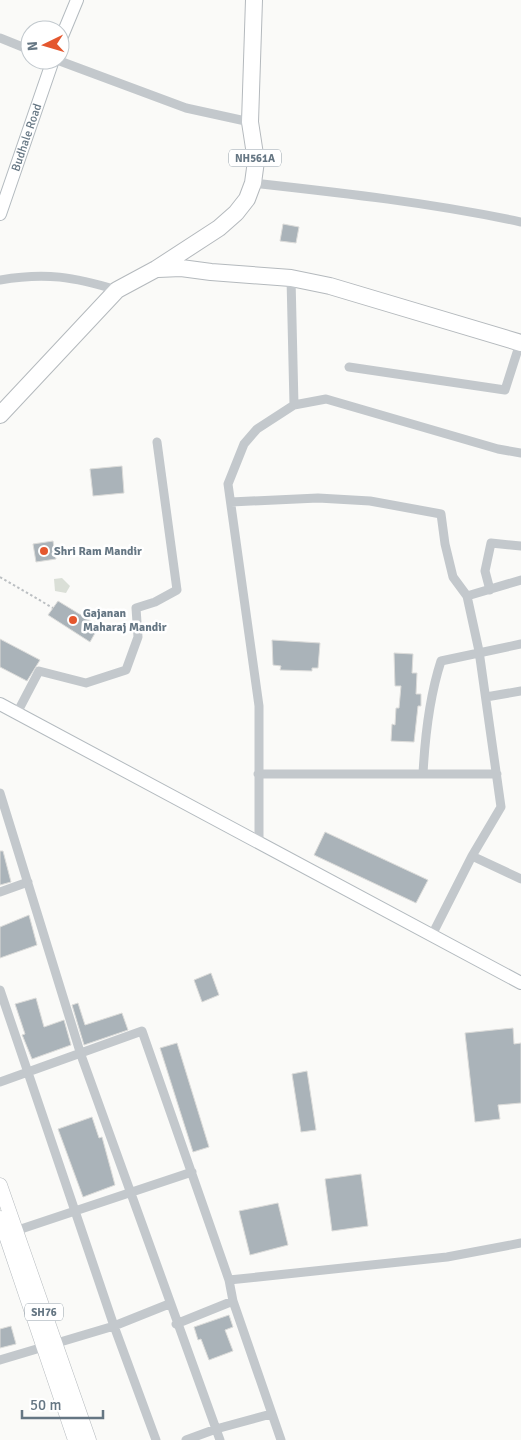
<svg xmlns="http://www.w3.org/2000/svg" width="521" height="1440" viewBox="0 0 521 1440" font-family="Signika,sans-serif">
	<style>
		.green { fill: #dadfd7 }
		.building { fill: #aab3b9; stroke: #dcdcda }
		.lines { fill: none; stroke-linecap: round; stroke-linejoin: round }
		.secondary-casing { stroke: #b3babf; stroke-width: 14 }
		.primary-casing { stroke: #b5babe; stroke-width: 15 }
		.highway-casing { stroke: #b4b9bd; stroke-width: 18 }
		.path { stroke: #bbbfc2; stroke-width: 2; stroke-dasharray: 2.5 2.5; stroke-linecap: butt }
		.street { stroke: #c3c8cc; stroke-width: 9 }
		.secondary { stroke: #fff; stroke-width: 12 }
		.primary { stroke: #fff; stroke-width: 14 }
		.highway { stroke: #fff; stroke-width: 16 }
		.poi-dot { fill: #e4572e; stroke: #fff; stroke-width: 2 }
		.labels { text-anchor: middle; stroke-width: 5; stroke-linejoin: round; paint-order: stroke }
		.shield { fill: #fff; stroke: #939fa8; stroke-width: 1 }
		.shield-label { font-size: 11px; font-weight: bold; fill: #657683 }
		.street-label { font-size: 12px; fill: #657683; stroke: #fff }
		.poi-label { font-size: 12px; font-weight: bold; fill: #657683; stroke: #fff; text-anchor: start }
	</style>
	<rect width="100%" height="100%" fill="#fafaf8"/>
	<!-- green -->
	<path class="green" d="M 62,578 L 70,586 L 66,593 L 55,591 L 54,579 Z"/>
	<!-- building -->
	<path class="building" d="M 283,224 L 299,227 L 296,243 L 280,241 Z
		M 122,466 L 124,493 L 93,496 L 90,469 Z
		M 53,541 L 56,559 L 36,562 L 33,544 Z
		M 58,601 L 99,626 L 90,642 L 48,615 Z
		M 0,639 L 40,660 L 27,681 L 0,667 Z
		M 272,640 L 320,643 L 318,668 L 312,668 L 312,671 L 280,670 L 281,666 L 273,665 Z
		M 394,653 L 413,654 L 412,673 L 417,673 L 416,694 L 421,694 L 421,706 L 418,706 L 414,742 L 391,741 L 392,724 L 395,725 L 396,708 L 399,708 L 401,686 L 395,686 Z
		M 325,832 L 428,880 L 416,903 L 314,855 Z
		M 0,851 L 3,851 L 11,882 L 0,885 Z
		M 29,915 L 37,945 L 0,958 L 0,927 Z
		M 211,973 L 219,995 L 202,1002 L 194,980 Z
		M 36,998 L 44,1027 L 64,1020 L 71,1045 L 32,1059 L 23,1037 L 22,1035 L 25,1034 L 15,1004 Z
		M 78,1003 L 85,1025 L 122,1013 L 128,1030 L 84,1045 L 72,1005 Z
		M 513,1028 L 514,1044 L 521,1043 L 521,1103 L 498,1105 L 500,1119 L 475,1122 L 465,1033 Z
		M 177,1043 L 209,1147 L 193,1152 L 160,1048 Z
		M 307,1071 L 316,1130 L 301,1132 L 292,1074 Z
		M 92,1117 L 99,1138 L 102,1137 L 115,1185 L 83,1197 L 58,1129 Z
		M 361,1174 L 368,1226 L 332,1231 L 325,1179 Z
		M 278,1203 L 288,1245 L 250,1255 L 239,1211 Z
		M 229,1315 L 233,1327 L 225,1330 L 233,1351 L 209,1360 L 201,1339 L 198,1340 L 194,1327 Z
		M 11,1326 L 16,1344 L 0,1348 L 0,1329 Z"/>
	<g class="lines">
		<!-- secondary casing -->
		<g class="secondary-casing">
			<g id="secondary">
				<path d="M 60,41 L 77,0"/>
				<path id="s1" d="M 0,214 L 53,60"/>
				<path d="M 0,704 L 521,983"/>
			</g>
		</g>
		<!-- primary casing -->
		<g class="primary-casing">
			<path id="primary" d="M 0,1185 L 89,1440
				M 0,1218 L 75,1440"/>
		</g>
		<!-- highway casing -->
		<g class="highway-casing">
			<path id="highway" d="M 158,269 L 181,268 L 211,272 L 291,278 L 330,286 L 521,343
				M 0,415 L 117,290 L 156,269 L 219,228 L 236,213 L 247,199 L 253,183 L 256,161 L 250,122 L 254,0"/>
		</g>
		<!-- path -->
		<path class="path" d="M 0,577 L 53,608"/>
		<!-- street -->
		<path class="street" d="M 0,38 L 30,50
			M 57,60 L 186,108 L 250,122
			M 253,183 C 343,193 433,203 521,222
			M 0,280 C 46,272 74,277 117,290
			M 349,367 L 505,390 L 520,343
			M 294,405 L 326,399 L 498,449 L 521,453
			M 231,502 L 318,498 L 370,501 L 441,514 L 445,544 L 453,577 L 467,596 L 479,651 L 501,807 L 472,856 L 432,935
			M 490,590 L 485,571 L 491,543 L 521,546
			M 467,596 L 521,580
			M 486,697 L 521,691
			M 17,713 L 39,671 L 86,683 L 126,670 L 138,637 L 136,608 L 155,602 L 177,590 L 157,442
			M 258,774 L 497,774
			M 423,774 C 425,735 429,698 441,661 L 521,644
			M 0,793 L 81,1055 L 220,1440
			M 259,843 L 259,706 L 228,484 L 244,444 L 257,429 L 294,405 L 291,278
			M 472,856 L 521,879
			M 0,892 L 28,882
			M 0,990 L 114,1326 L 156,1440
			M 0,1082 L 142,1031 L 229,1280 L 233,1301 L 281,1440
			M 12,1232 L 192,1172
			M 229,1280 L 447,1257 L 521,1243
			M 176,1324 L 233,1301
			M 0,1360 L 114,1326 L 169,1304
			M 186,1440 L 216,1429 L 271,1414"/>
		<!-- secondary -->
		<use href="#secondary" class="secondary"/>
		<!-- primary -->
		<use href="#primary" class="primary"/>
		<!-- highway -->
		<use href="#highway" class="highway"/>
	</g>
	<!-- markers -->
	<g class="poi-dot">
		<circle cx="44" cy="551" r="5"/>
		<circle cx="73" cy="620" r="5"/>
	</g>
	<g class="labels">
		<!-- shield labels -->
		<g class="shield">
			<rect x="229" y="149.5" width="52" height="17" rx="4"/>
			<rect x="25" y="1303.5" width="38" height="17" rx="4"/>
		</g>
		<g class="shield-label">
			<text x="255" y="162">NH561A</text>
			<text x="44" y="1316">SH76</text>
		</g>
		<!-- street labels -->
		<g class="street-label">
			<text dy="4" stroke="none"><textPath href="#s1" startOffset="81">Budhale Road</textPath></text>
		</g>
		<!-- poi labels -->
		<g class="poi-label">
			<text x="54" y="555">Shri Ram Mandir</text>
			<text x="83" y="617">Gajanan<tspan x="83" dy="14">Maharaj Mandir</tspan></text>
		</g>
	</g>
	<!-- north arrow -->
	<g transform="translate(45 45) rotate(265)"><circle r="24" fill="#ffffff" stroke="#c1c8cd"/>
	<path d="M0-4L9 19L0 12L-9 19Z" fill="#e4572e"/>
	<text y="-8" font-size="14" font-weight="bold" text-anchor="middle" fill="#657683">N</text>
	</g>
	<!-- scale -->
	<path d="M22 1410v8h81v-8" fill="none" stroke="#657683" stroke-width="2.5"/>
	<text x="30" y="1410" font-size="15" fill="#657683" stroke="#ffffff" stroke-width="4" paint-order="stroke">50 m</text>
</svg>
